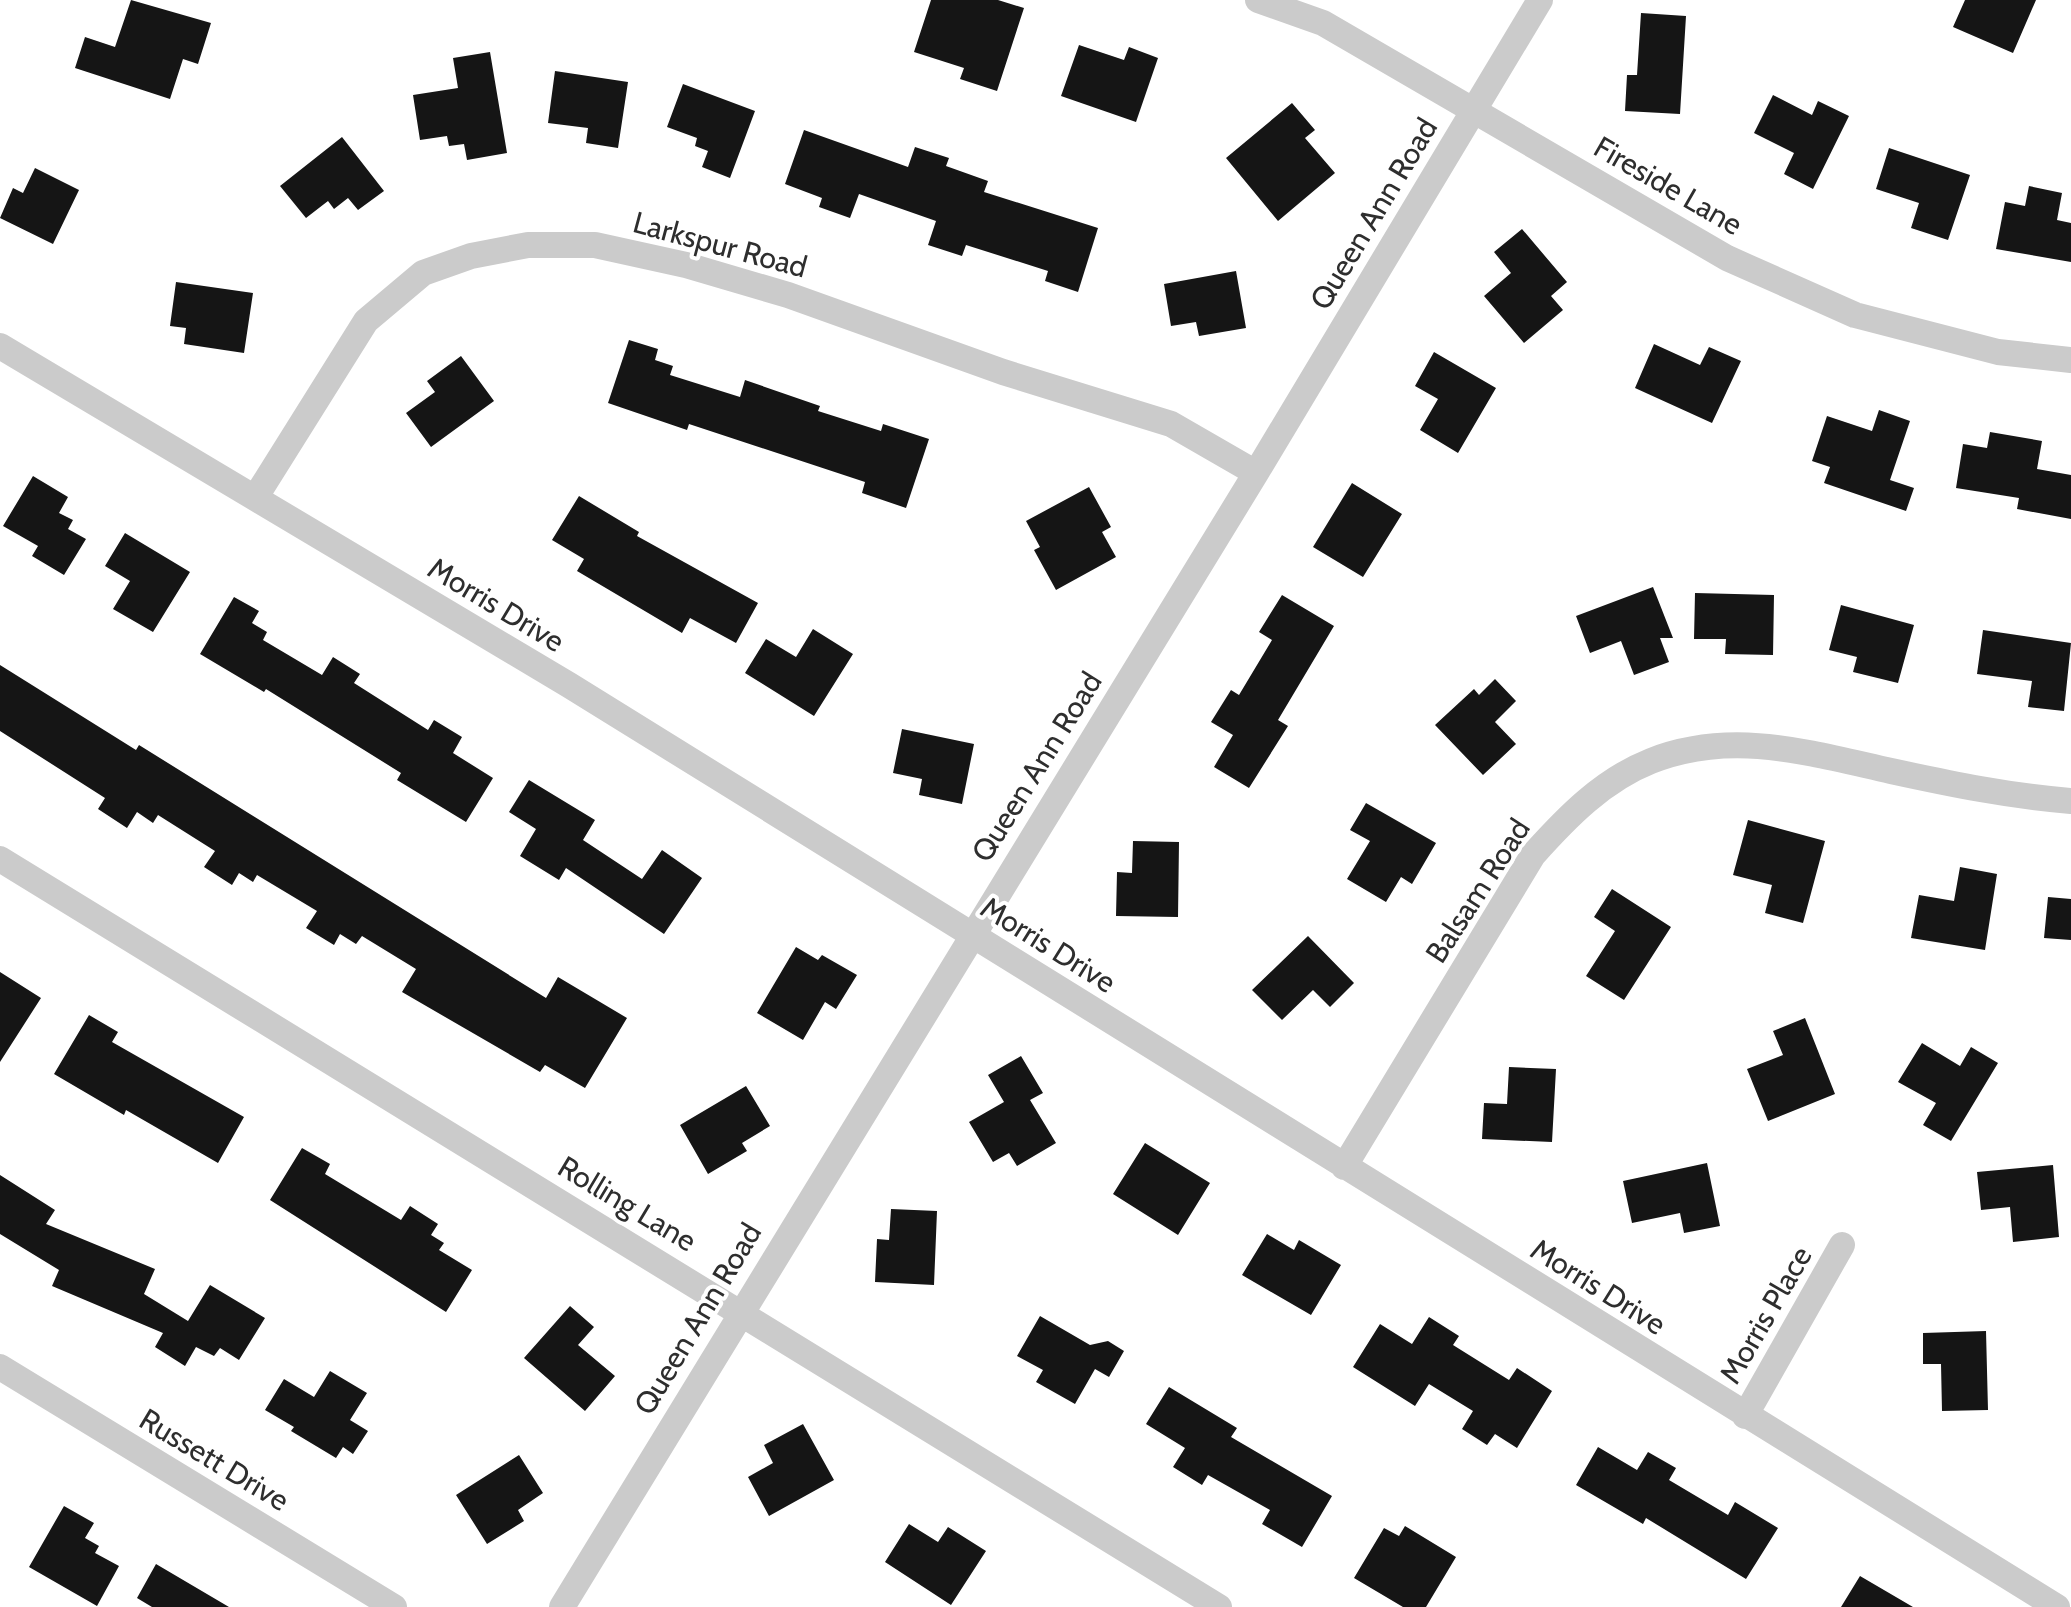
<svg xmlns="http://www.w3.org/2000/svg" width="2071" height="1607" viewBox="0 0 2071 1607" font-family="Cabin,sans-serif">
	<style>
		.building { fill: #151515 }
		.lines { fill: none; stroke-linecap: round; stroke-linejoin: round }
		.street { stroke: #cbcbcb; stroke-width: 26 }
		.labels { text-anchor: middle; stroke-width: 8; stroke-linejoin: round; paint-order: stroke }
		.street-label { font-size: 30px; fill: #2e2e2e; stroke: #fff }
	</style>
	<rect width="100%" height="100%" fill="#fff"/>
	<!-- building -->
	<path class="building" d="M 131,0 L 211,23 L 198,64 L 183,59 L 170,99 L 75,68 L 85,37 L 115,47 Z
		M 931,0 L 998,0 L 1024,8 L 997,91 L 960,79 L 964,68 L 914,52 Z
		M 1965,0 L 2036,0 L 2013,53 L 1953,27 Z
		M 1641,13 L 1686,16 L 1680,114 L 1625,111 L 1627,75 L 1637,75 Z
		M 1079,45 L 1124,60 L 1129,47 L 1158,58 L 1136,122 L 1061,96 Z
		M 490,52 L 507,153 L 467,160 L 464,144 L 449,146 L 447,136 L 420,140 L 413,95 L 458,88 L 453,58 Z
		M 555,71 L 628,82 L 618,148 L 586,143 L 588,128 L 548,123 Z
		M 683,84 L 755,111 L 730,178 L 702,167 L 708,151 L 695,146 L 697,138 L 667,127 Z
		M 1773,95 L 1812,115 L 1818,101 L 1849,116 L 1813,189 L 1784,174 L 1794,153 L 1754,133 Z
		M 1292,103 L 1315,130 L 1305,138 L 1335,173 L 1278,221 L 1226,158 Z
		M 804,130 L 908,167 L 915,147 L 949,158 L 946,166 L 988,181 L 984,192 L 1098,228 L 1078,292 L 1045,281 L 1048,271 L 966,245 L 962,256 L 928,245 L 936,221 L 859,194 L 850,218 L 819,207 L 822,198 L 785,184 Z
		M 342,137 L 384,191 L 358,210 L 348,198 L 334,209 L 328,201 L 306,218 L 280,186 Z
		M 1889,148 L 1970,175 L 1948,240 L 1911,228 L 1919,203 L 1876,189 Z
		M 35,168 L 79,190 L 53,244 L 0,218 L 13,188 L 23,193 Z
		M 2029,186 L 2062,193 L 2057,220 L 2071,223 L 2071,262 L 1996,249 L 2005,202 L 2025,206 Z
		M 1522,229 L 1567,282 L 1551,296 L 1563,310 L 1524,343 L 1484,296 L 1511,273 L 1494,252 Z
		M 1236,271 L 1246,328 L 1199,336 L 1196,322 L 1171,326 L 1164,284 Z
		M 176,282 L 253,293 L 244,353 L 184,344 L 186,328 L 170,326 Z
		M 629,340 L 658,349 L 655,360 L 673,366 L 670,375 L 740,397 L 745,380 L 820,406 L 818,411 L 881,431 L 883,424 L 929,439 L 906,508 L 862,493 L 865,482 L 689,424 L 687,430 L 608,403 Z
		M 1654,344 L 1700,365 L 1709,347 L 1741,361 L 1712,423 L 1635,388 Z
		M 1434,352 L 1496,388 L 1458,453 L 1420,430 L 1438,399 L 1415,386 Z
		M 461,356 L 494,401 L 431,447 L 406,413 L 435,392 L 427,381 Z
		M 1879,410 L 1910,421 L 1890,480 L 1914,488 L 1906,511 L 1824,483 L 1830,467 L 1812,461 L 1827,416 L 1872,431 Z
		M 1990,432 L 2042,441 L 2037,469 L 2071,475 L 2071,519 L 2017,509 L 2019,498 L 1956,488 L 1963,444 L 1987,448 Z
		M 33,476 L 68,497 L 59,513 L 73,520 L 68,529 L 86,539 L 64,575 L 32,556 L 38,546 L 3,526 Z
		M 1352,483 L 1402,514 L 1363,577 L 1313,547 Z
		M 1089,487 L 1111,527 L 1102,532 L 1116,557 L 1056,590 L 1034,550 L 1040,547 L 1026,521 Z
		M 579,496 L 639,532 L 637,536 L 758,603 L 736,643 L 690,618 L 682,633 L 577,571 L 584,559 L 552,540 Z
		M 125,533 L 190,572 L 153,632 L 113,609 L 130,581 L 105,566 Z
		M 1653,587 L 1673,638 L 1660,638 L 1669,662 L 1634,675 L 1621,641 L 1590,653 L 1576,616 Z
		M 1695,593 L 1774,595 L 1773,655 L 1725,654 L 1726,639 L 1694,639 Z
		M 1282,595 L 1334,626 L 1278,720 L 1288,726 L 1249,788 L 1214,767 L 1233,735 L 1211,722 L 1231,690 L 1239,695 L 1272,640 L 1259,632 Z
		M 234,597 L 259,611 L 252,623 L 267,632 L 263,640 L 322,675 L 333,657 L 360,674 L 354,683 L 428,730 L 434,720 L 462,737 L 453,753 L 493,778 L 466,822 L 397,780 L 401,773 L 266,689 L 264,692 L 200,654 Z
		M 1841,605 L 1914,625 L 1898,683 L 1853,672 L 1857,657 L 1829,650 Z
		M 813,629 L 853,654 L 814,716 L 745,673 L 766,639 L 796,657 Z
		M 1983,630 L 2071,643 L 2064,711 L 2028,707 L 2032,681 L 1977,674 Z
		M 0,665 L 136,750 L 139,745 L 546,998 L 558,977 L 627,1018 L 585,1088 L 545,1065 L 540,1072 L 402,992 L 416,969 L 362,936 L 356,944 L 340,934 L 334,945 L 306,928 L 317,911 L 257,875 L 253,882 L 239,873 L 232,885 L 204,867 L 215,851 L 158,815 L 153,823 L 137,812 L 127,828 L 98,809 L 105,798 L 0,731 Z
		M 1495,679 L 1516,701 L 1495,722 L 1516,744 L 1483,775 L 1435,725 L 1474,689 L 1479,695 Z
		M 902,729 L 974,744 L 962,804 L 919,795 L 922,779 L 893,773 Z
		M 529,780 L 595,820 L 583,840 L 642,879 L 662,850 L 702,878 L 664,934 L 566,868 L 559,880 L 520,856 L 536,829 L 509,812 Z
		M 1366,803 L 1436,843 L 1412,884 L 1401,877 L 1386,902 L 1347,879 L 1370,841 L 1350,830 Z
		M 1748,820 L 1825,841 L 1803,923 L 1765,913 L 1772,885 L 1733,875 Z
		M 1133,841 L 1179,842 L 1178,917 L 1116,916 L 1117,872 L 1132,873 Z
		M 1960,867 L 1997,874 L 1985,950 L 1911,938 L 1919,895 L 1954,901 Z
		M 1612,889 L 1671,927 L 1624,1000 L 1586,976 L 1615,931 L 1594,917 Z
		M 2048,897 L 2071,899 L 2071,940 L 2044,938 Z
		M 1308,936 L 1354,983 L 1330,1007 L 1313,990 L 1282,1020 L 1252,990 Z
		M 796,947 L 818,960 L 822,955 L 857,975 L 836,1009 L 825,1002 L 803,1040 L 757,1013 Z
		M 0,972 L 41,998 L 0,1062 Z
		M 89,1015 L 118,1032 L 112,1042 L 244,1117 L 218,1163 L 126,1110 L 124,1115 L 54,1074 Z
		M 1805,1018 L 1835,1094 L 1768,1121 L 1747,1069 L 1783,1055 L 1773,1031 Z
		M 1922,1043 L 1960,1066 L 1971,1047 L 1998,1063 L 1951,1141 L 1923,1125 L 1936,1103 L 1898,1082 Z
		M 1021,1056 L 1043,1093 L 1030,1100 L 1056,1143 L 1017,1166 L 1009,1153 L 993,1162 L 969,1122 L 1004,1102 L 988,1075 Z
		M 1509,1067 L 1556,1069 L 1552,1142 L 1482,1139 L 1484,1103 L 1507,1104 Z
		M 746,1086 L 770,1126 L 742,1143 L 747,1151 L 708,1174 L 680,1125 Z
		M 1145,1143 L 1210,1183 L 1178,1235 L 1113,1194 Z
		M 302,1148 L 330,1164 L 325,1174 L 401,1220 L 410,1206 L 438,1224 L 431,1235 L 444,1243 L 439,1250 L 472,1270 L 446,1312 L 270,1200 Z
		M 1707,1163 L 1720,1226 L 1684,1233 L 1680,1213 L 1632,1223 L 1623,1181 Z
		M 2053,1165 L 2059,1237 L 2013,1242 L 2010,1207 L 1981,1210 L 1977,1172 Z
		M 0,1175 L 55,1210 L 46,1224 L 155,1269 L 144,1294 L 188,1321 L 210,1285 L 265,1318 L 239,1360 L 220,1348 L 214,1356 L 196,1347 L 185,1366 L 155,1347 L 163,1333 L 52,1286 L 59,1270 L 0,1234 Z
		M 891,1209 L 937,1211 L 934,1285 L 875,1282 L 877,1239 L 889,1240 Z
		M 1267,1234 L 1294,1250 L 1299,1240 L 1341,1265 L 1311,1315 L 1242,1275 Z
		M 570,1306 L 594,1327 L 578,1345 L 615,1376 L 585,1411 L 524,1358 Z
		M 1040,1316 L 1090,1345 L 1108,1341 L 1124,1351 L 1109,1377 L 1095,1369 L 1075,1404 L 1036,1382 L 1043,1370 L 1017,1356 Z
		M 1429,1317 L 1459,1336 L 1453,1345 L 1509,1380 L 1517,1368 L 1552,1391 L 1517,1448 L 1495,1434 L 1487,1445 L 1462,1429 L 1473,1411 L 1429,1384 L 1415,1406 L 1353,1367 L 1380,1324 L 1412,1344 Z
		M 1986,1331 L 1988,1410 L 1942,1411 L 1941,1364 L 1923,1364 L 1923,1333 Z
		M 330,1371 L 367,1393 L 350,1420 L 368,1431 L 353,1454 L 343,1447 L 336,1458 L 291,1431 L 294,1427 L 265,1410 L 284,1379 L 314,1397 Z
		M 1169,1387 L 1237,1428 L 1231,1437 L 1332,1496 L 1302,1547 L 1262,1524 L 1270,1510 L 1208,1475 L 1202,1485 L 1173,1467 L 1185,1448 L 1146,1424 Z
		M 803,1424 L 834,1480 L 769,1516 L 748,1477 L 773,1463 L 764,1445 Z
		M 1598,1447 L 1637,1470 L 1648,1452 L 1676,1468 L 1669,1480 L 1728,1515 L 1735,1502 L 1778,1528 L 1746,1579 L 1646,1518 L 1643,1524 L 1576,1485 Z
		M 519,1455 L 543,1493 L 518,1510 L 524,1521 L 487,1544 L 456,1495 Z
		M 64,1506 L 94,1523 L 85,1538 L 99,1546 L 95,1553 L 119,1566 L 97,1606 L 29,1567 Z
		M 909,1524 L 938,1542 L 948,1527 L 986,1551 L 951,1605 L 885,1562 Z
		M 1405,1526 L 1456,1557 L 1426,1607 L 1403,1607 L 1354,1578 L 1384,1528 L 1399,1536 Z
		M 156,1564 L 229,1607 L 152,1607 L 137,1598 Z
		M 1860,1576 L 1913,1607 L 1841,1607 Z"/>
	<g class="lines">
		<!-- street -->
		<path class="street" d="M 1258,0 L 1323,23 L 1727,258 L 1855,315 L 1998,352 L 2071,360
			M 0,346 L 569,685 L 2057,1607
			M 255,498 L 366,321 L 423,273 L 471,256 L 528,245 L 595,245 L 686,265 L 788,295 L 1003,372 L 1171,424 L 1256,473
			M 0,859 L 1219,1607
			M 1344,1167 L 1533,855 C 1567,817 1603,780 1651,761 C 1732,729 1810,753 1891,771 C 1951,784 2009,796 2071,801
			M 0,1367 L 394,1607
			M 1745,1416 L 1842,1245
			M 562,1607 L 1256,473 L 1540,0"/>
	</g>
	<g class="labels">
		<!-- street labels -->
		<g class="street-label">
			<text transform="translate(1668 186) rotate(30)" y="10">Fireside Lane</text>
			<text transform="translate(1374 214) rotate(-59)" y="10">Queen Ann Road</text>
			<text transform="translate(720 245) rotate(15)" y="10">Larkspur Road</text>
			<text transform="translate(496 605) rotate(31)" y="10">Morris Drive</text>
			<text transform="translate(1037 767) rotate(-58)" y="10">Queen Ann Road</text>
			<text transform="translate(1478 891) rotate(-57)" y="10">Balsam Road</text>
			<text transform="translate(1048 945) rotate(32)" y="10">Morris Drive</text>
			<text transform="translate(627 1204) rotate(31)" y="10">Rolling Lane</text>
			<text transform="translate(1598 1287) rotate(32)" y="10">Morris Drive</text>
			<text transform="translate(1766 1315) rotate(-60)" y="10">Morris Place</text>
			<text transform="translate(698 1319) rotate(-59)" y="10">Queen Ann Road</text>
			<text transform="translate(214 1460) rotate(31)" y="10">Russett Drive</text>
		</g>
	</g>
</svg>
